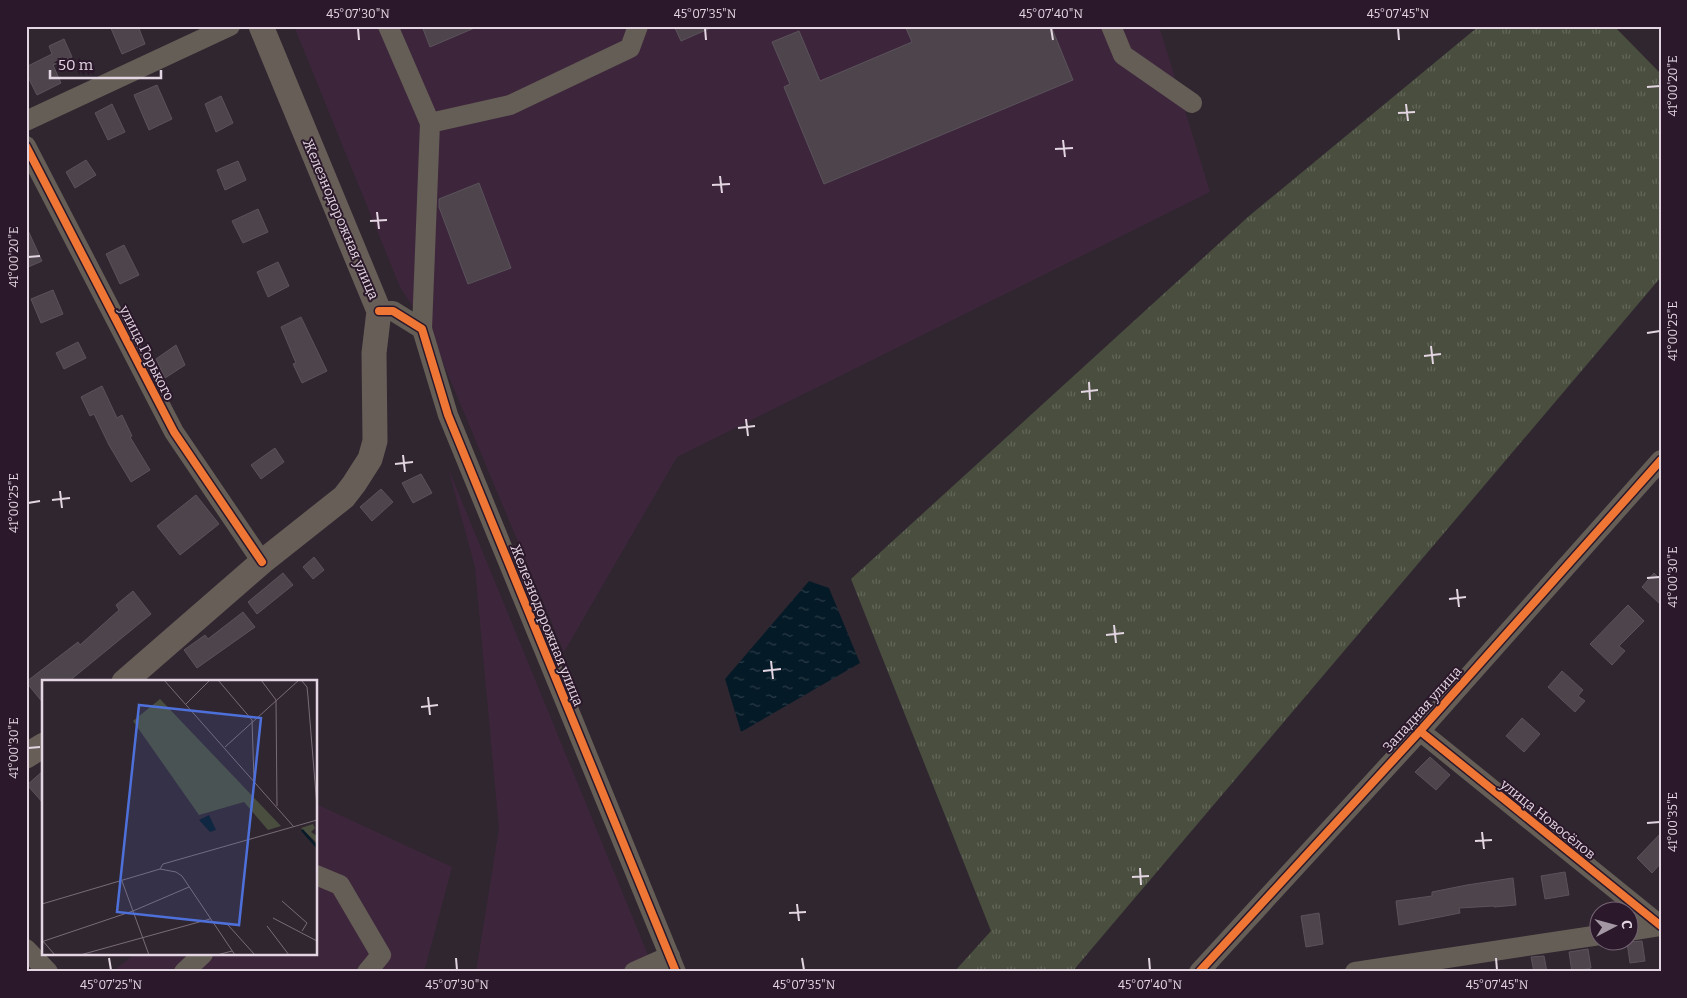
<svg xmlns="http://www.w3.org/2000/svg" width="1687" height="998" viewBox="0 0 1687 998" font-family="Bitter,serif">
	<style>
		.built { fill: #3d263b }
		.grass { fill: url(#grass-tufts) }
		.water { fill: url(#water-ripples) }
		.building { fill: #4d444c; stroke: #5b535b }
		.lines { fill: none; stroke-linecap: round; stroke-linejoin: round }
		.minor { stroke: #655e56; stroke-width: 20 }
		.major { stroke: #675e58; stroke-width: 25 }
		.cycleway-casing { stroke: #2b182a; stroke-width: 11 }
		.cycleway { stroke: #f07635; stroke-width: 8 }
		.ticks { fill: none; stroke: #e3d6e2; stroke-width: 2 }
		.labels { text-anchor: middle; stroke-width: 4; stroke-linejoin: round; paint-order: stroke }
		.street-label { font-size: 14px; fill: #e3d6e2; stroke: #2b182a }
		.inset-river { fill: none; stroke: #051a27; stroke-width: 2.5 }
		.inset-road { fill: none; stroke: #786c77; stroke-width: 1 }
		.view { fill: #4e70da; fill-opacity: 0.15; stroke: #4e70da; stroke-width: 2.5 }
		.inset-edge { fill: none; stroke: #e3d6e2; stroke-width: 2.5 }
		.neatline { fill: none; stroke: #e3d6e2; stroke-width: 2 }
		.ticks-label { font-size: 12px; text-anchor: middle; fill: #e3d6e2 }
	</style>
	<defs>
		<pattern id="grass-tufts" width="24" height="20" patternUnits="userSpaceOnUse" patternTransform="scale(1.25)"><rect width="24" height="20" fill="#494e3e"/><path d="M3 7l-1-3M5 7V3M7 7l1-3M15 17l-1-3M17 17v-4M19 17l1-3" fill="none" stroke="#63675a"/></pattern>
		<pattern id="water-ripples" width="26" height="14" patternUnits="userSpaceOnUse" patternTransform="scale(1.25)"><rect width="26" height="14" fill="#051a27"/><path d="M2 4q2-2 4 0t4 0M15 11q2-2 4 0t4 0" fill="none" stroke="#293b46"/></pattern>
	</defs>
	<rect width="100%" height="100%" fill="#302630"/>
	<!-- built -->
	<path class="built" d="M 294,26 L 1159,26 L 1210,192 L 677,457 L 564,652 L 432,336 L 400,287 Z
		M 448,468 L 486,560 L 655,972 L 476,972 L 499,829 L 475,567 Z
		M 316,804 L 452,867 L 424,972 L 112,972 L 135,954 L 316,954 Z"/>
	<!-- grass -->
	<path class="grass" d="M 1479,26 L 1614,26 L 1661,74 L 1661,277 L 1072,972 L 954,972 L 991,931 L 851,579 L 1249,216 Z"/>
	<!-- water -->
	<path class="water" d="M 809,581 L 829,588 L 860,663 L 741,732 L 725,679 Z"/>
	<!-- building -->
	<path class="building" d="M 110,26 L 138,26 L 145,44 L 122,54 Z
		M 422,26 L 479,26 L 430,47 Z
		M 674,26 L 715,26 L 681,41 Z
		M 905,26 L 1051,26 L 1073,80 L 824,184 L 784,87 L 790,84 L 772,42 L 799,31 L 820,81 L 912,42 Z
		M 64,39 L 72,57 L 53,65 L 61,83 L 37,95 L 26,73 L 26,67 L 52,54 L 49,46 Z
		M 157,85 L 172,119 L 149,130 L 134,95 Z
		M 221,96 L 233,123 L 216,132 L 205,104 Z
		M 112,104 L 125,132 L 108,140 L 95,113 Z
		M 86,160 L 96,175 L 75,188 L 66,172 Z
		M 238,161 L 246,180 L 225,190 L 217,170 Z
		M 479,183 L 511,268 L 468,284 L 439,207 L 439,199 Z
		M 258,209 L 268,232 L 243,243 L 232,221 Z
		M 26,226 L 42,261 L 26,268 Z
		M 124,245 L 139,275 L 120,284 L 106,254 Z
		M 278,262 L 289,286 L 268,297 L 257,272 Z
		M 53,290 L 63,314 L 41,323 L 31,299 Z
		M 301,317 L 327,371 L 302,383 L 293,364 L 296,363 L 281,327 Z
		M 78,342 L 86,358 L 64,369 L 56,353 Z
		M 176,345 L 185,365 L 165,378 L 156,359 Z
		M 102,386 L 117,418 L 122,415 L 132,436 L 130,437 L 150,470 L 131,482 L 109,445 L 94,414 L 90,416 L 81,397 Z
		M 275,448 L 284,462 L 261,479 L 251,465 Z
		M 421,474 L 432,493 L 413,503 L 402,483 Z
		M 381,489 L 393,502 L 372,521 L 360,507 Z
		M 196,495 L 219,524 L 180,555 L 157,526 Z
		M 314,557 L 324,570 L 313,579 L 303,567 Z
		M 283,573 L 293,585 L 257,614 L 248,602 Z
		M 1654,573 L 1661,580 L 1661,605 L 1642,587 Z
		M 133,591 L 151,614 L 68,682 L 44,682 L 44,704 L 26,682 L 78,642 L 80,645 L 119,610 L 116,605 Z
		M 1628,605 L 1644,621 L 1619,646 L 1625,651 L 1612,665 L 1590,644 Z
		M 243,612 L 255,627 L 197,668 L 184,650 L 205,635 L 208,639 Z
		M 1562,671 L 1583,690 L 1578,696 L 1585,701 L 1575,712 L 1548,687 Z
		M 1522,718 L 1540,734 L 1524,752 L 1506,736 Z
		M 1430,757 L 1450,775 L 1436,790 L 1415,772 Z
		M 44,770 L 44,804 L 27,785 Z
		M 1661,833 L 1661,863 L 1652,873 L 1637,858 Z
		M 1565,872 L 1569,895 L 1545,899 L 1541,876 Z
		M 1513,878 L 1516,905 L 1494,907 L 1494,906 L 1459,908 L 1460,913 L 1399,925 L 1396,901 L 1432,896 L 1432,892 L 1467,885 Z
		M 1319,913 L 1323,944 L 1306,947 L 1301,916 Z
		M 1642,941 L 1645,961 L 1630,963 L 1627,942 Z
		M 1588,949 L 1591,968 L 1572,972 L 1569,952 Z
		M 1544,956 L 1547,972 L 1534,972 L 1531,957 Z"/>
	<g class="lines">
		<!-- minor -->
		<path class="minor" d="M 388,26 L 430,123 L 422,329
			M 1111,26 L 1123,55 L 1192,103
			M 26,121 L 230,26
			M 430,123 L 510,105 L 630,48 L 638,26
			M 26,146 L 174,432 L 262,562
			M 379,311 L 393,311 L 422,329 L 448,415 L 676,972
			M 1420,731 L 1661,926
			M 316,875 L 340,885 L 381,955 L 367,972
			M 1630,931 L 1661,926
			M 26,949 L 48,972
			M 184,972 L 203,954
			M 634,972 L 670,956
			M 1199,972 L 1420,731 L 1661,460
			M 1355,972 L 1600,935"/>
		<!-- major -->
		<path class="major" d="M 124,682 L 262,562 L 344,497 L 354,484 L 370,459 L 375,441 L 374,353 L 379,311 L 261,26
			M 26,756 L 44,745"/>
		<!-- cycleway casing -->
		<g class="cycleway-casing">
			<path id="cycleway" d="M 26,146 L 174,432 L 262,562
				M 379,311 L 393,311 L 422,329 L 448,415 L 676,972
				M 1420,731 L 1661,926
				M 1199,972 L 1420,731 L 1661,460"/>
		</g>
		<!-- cycleway -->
		<use href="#cycleway" class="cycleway"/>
	</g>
	<!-- ticks -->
	<path class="ticks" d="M 358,28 L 359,40M 705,28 L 706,40M 1051,28 L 1053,40M 1398,28 L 1399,40M 1647,87 L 1660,86M 1406,104 L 1408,121M 1398,113 L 1415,112M 1063,140 L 1065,157M 1055,149 L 1073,148M 720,176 L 722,193M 712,185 L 730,184M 377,212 L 379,229M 370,221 L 387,220M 28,257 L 40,256M 1647,333 L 1660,331M 1431,346 L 1433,364M 1424,356 L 1441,354M 1089,382 L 1090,400M 1081,392 L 1098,390M 746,419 L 748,436M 738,428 L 755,426M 403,455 L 405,472M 395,464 L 413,462M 60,491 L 62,508M 52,500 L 70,498M 28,503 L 40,501M 1647,578 L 1660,577M 1457,589 L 1459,607M 1449,599 L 1466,597M 1114,625 L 1116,643M 1106,635 L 1124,633M 771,661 L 773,679M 763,671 L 781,669M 428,697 L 430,715M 421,707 L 438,705M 28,748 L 40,747M 1647,823 L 1660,822M 1482,832 L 1484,849M 1475,841 L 1492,840M 1140,868 L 1141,885M 1132,877 L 1149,876M 797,904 L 799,921M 789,913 L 806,912M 109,958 L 111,970M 456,958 L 457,970M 802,958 L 804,970M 1149,958 L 1150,970M 1496,958 L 1497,970"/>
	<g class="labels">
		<!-- street labels -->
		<g class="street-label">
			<text transform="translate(341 219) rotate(67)" y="5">Железнодорожная улица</text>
			<text transform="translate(147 353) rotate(63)" y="5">улица Горького</text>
			<text transform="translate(547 625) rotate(68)" y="5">Железнодорожная улица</text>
			<text transform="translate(1422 709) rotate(-48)" y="5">Западная улица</text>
			<text transform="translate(1548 819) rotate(39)" y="5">улица Новосёлов</text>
		</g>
	</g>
	<!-- overview -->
	<g transform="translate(42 680)">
		<rect width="275" height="275" fill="#302630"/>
		<path d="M 118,19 L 239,146 L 226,150 L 202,122 L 157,135 L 91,41 Z" fill="#494e3e"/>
		<path d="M 271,144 L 273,148 L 269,152 L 275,156 L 275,163 L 259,148 Z" fill="#494e3e"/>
		<path d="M 167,135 L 174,150 L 168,152 L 157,140 Z" fill="#051a27"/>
		<path class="inset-river" d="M 260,150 L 275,167"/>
		<path class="inset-road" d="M 122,0 L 252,147M 176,0 L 210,40 L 212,100M 219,0 L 234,20 L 235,126M 259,0 L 265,7 L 266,17 L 275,127M 144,24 L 168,0M 183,67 L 257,0M 118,189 L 121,184 L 275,140M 80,201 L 107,275M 240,221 L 265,243 L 260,251M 0,224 L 118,189 L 134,192 L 140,196 L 193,275M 231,238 L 275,261M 186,245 L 213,275M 225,246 L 247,275M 0,260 L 13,275M 2,261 L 91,231 L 147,207M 38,275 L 168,239M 175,275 L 190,271"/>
		<path class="view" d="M 97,25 L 219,38 L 197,245 L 75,232 Z"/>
		<rect width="275" height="275" class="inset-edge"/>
	</g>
	<!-- border -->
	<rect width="1687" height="998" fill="none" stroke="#2b182a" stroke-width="55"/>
	<!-- north arrow -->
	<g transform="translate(1614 926) rotate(84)"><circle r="24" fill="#2b182a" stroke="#756474"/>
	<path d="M0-4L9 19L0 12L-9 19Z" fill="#a498a4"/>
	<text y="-8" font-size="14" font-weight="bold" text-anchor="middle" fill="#e3d6e2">С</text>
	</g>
	<!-- scale -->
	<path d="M50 70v8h111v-8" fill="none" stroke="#e3d6e2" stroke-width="2.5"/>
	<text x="58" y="70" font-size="15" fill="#e3d6e2" stroke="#2b182a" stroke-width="4" paint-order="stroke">50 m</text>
	<rect x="28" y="28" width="1632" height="942" class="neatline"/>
	<g class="ticks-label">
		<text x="358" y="18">45°07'30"N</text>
		<text x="705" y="18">45°07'35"N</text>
		<text x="1051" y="18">45°07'40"N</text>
		<text x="1398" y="18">45°07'45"N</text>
		<text transform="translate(1673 86) rotate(-90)" y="4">41°00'20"E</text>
		<text transform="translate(14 257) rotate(-90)" y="4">41°00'20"E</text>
		<text transform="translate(1673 331) rotate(-90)" y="4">41°00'25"E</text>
		<text transform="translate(14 503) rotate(-90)" y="4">41°00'25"E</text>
		<text transform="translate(1673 577) rotate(-90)" y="4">41°00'30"E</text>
		<text transform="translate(14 748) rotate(-90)" y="4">41°00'30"E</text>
		<text transform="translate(1673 822) rotate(-90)" y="4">41°00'35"E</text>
		<text x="111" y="989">45°07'25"N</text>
		<text x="457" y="989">45°07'30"N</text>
		<text x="804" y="989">45°07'35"N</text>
		<text x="1150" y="989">45°07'40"N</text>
		<text x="1497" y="989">45°07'45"N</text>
	</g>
</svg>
